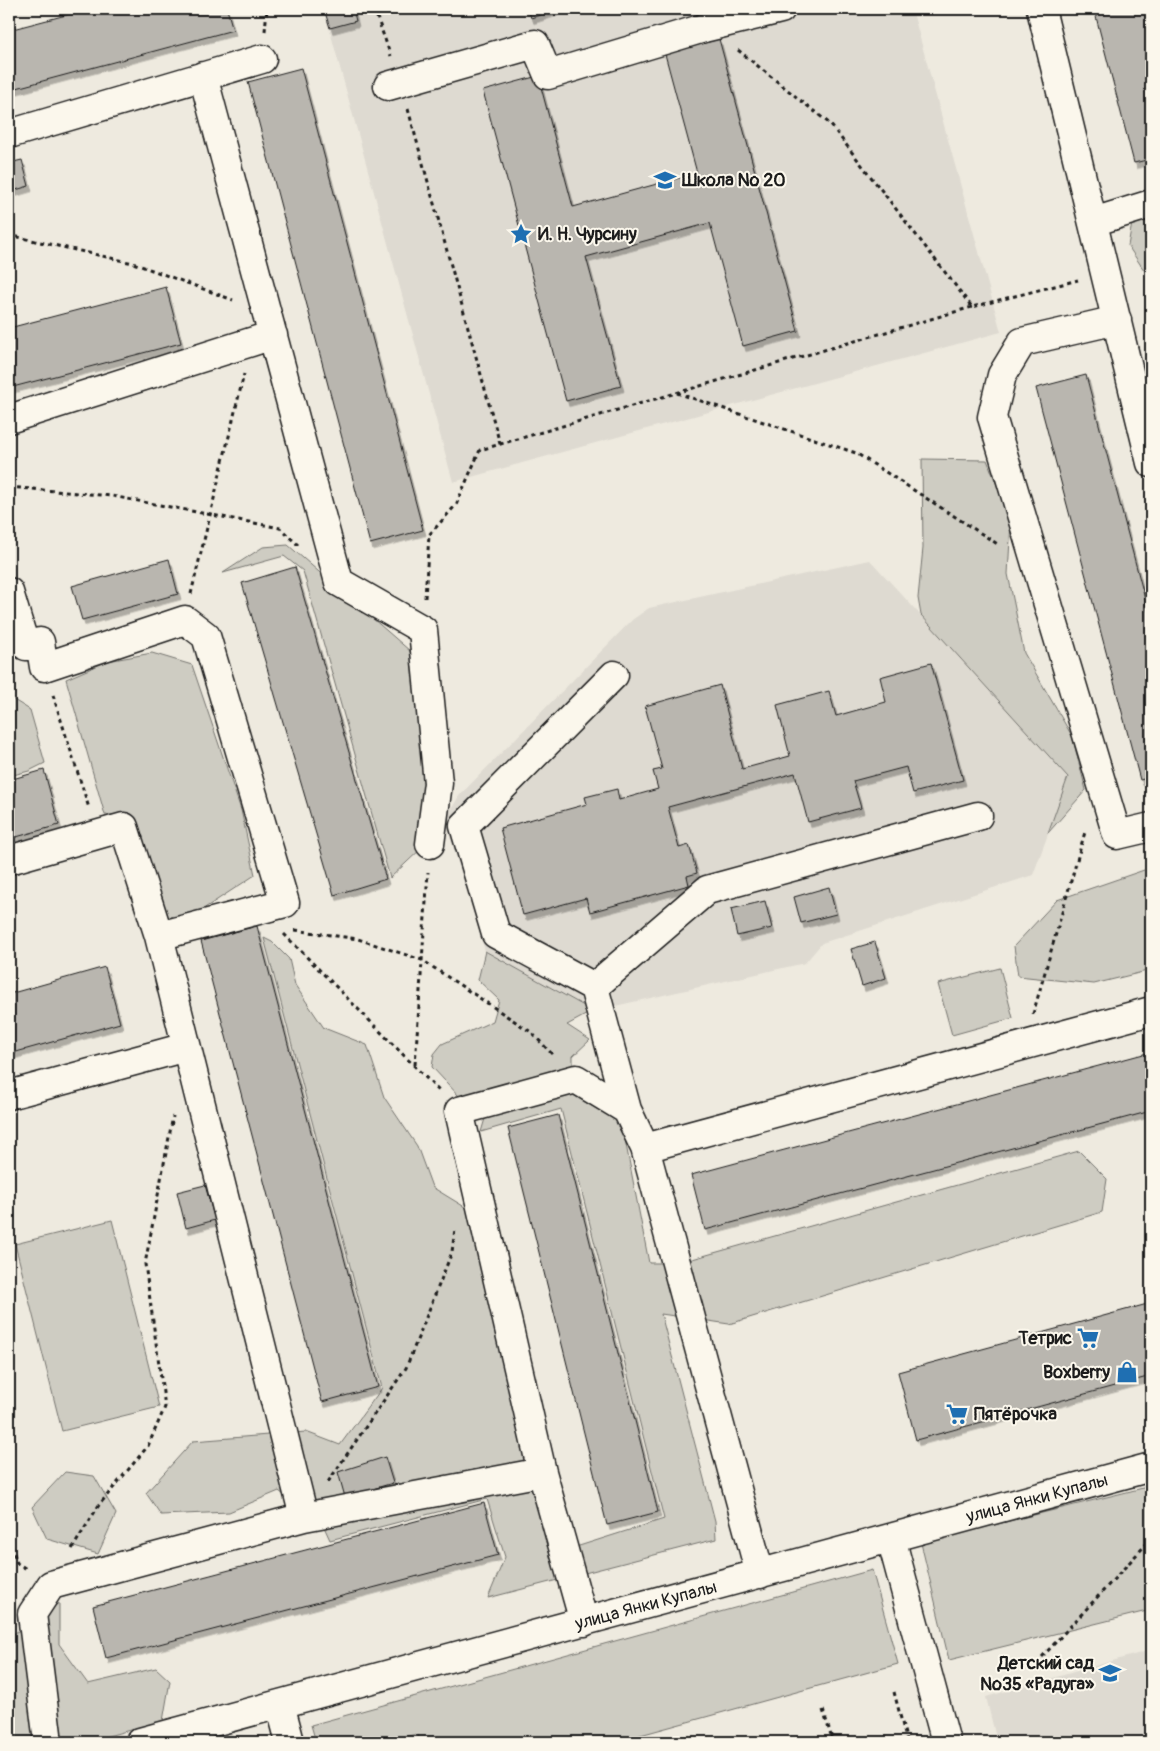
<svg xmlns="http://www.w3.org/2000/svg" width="1160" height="1751" viewBox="0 0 1160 1751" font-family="Pangolin,sans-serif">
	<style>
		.built { fill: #dedad1 }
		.green { fill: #ceccc2; stroke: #75746f }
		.building { fill: #b9b6af; stroke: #1c1c1c; filter: url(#shadow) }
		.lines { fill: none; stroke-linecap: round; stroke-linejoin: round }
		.minor-casing { stroke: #1c1c1c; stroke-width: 31 }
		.path { stroke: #1c1c1c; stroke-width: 3; stroke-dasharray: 4 4; stroke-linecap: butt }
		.minor { stroke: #fbf7ec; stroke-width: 28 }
		.labels { text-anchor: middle; stroke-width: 4; stroke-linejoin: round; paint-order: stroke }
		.poi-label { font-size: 18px; font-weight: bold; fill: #1c1c1c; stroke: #fbf7ec; text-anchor: start }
		.street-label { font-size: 18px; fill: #1c1c1c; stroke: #fbf7ec }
	</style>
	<defs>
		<filter id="shadow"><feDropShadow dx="3" dy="5.5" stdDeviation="0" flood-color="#0004"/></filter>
	</defs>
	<rect width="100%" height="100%" fill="#eeeadf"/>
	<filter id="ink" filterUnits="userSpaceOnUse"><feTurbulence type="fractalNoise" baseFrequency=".02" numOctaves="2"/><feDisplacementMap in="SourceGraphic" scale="10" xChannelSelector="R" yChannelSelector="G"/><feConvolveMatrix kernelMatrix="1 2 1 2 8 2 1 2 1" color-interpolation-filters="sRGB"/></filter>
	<g filter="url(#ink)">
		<!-- built -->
		<path class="built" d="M 324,9 L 912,9 L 1001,332 L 453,482 Z
			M 870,560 L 1069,777 L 1033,875 L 822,943 L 805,963 L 593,1011 L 485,951 L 445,820 L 459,796 L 632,620 L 649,608 Z
			M 1151,1650 L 1151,1742 L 997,1742 L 986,1697 Z"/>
		<!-- green -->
		<path class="green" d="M 1151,218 L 1151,268 L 1144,270 L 1128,246 L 1132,223 Z
			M 922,459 L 987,460 L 1011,521 L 1008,574 L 1024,653 L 1072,736 L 1086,790 L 1048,833 L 1068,777 L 921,615 L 918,598 L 923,548 Z
			M 288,545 L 410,651 L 432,752 L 423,847 L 390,878 L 303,571 L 284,556 L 223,573 L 263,547 Z
			M 152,653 L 192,665 L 241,810 L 255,875 L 191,917 L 164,917 L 122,815 L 105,815 L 66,679 L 108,661 Z
			M 9,697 L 30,710 L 45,763 L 29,771 L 9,776 Z
			M 1147,869 L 1151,874 L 1151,970 L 1094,984 L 1018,976 L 1014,946 L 1057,900 Z
			M 264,938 L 272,942 L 289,959 L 295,985 L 324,1028 L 367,1045 L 384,1097 L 417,1146 L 432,1187 L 468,1209 L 576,1547 L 664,1519 L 561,1109 L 481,1132 L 493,1092 L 459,1096 L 432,1067 L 434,1054 L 442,1044 L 493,1021 L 499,1000 L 478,980 L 485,951 L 593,1011 L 567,1025 L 590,1040 L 573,1056 L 573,1095 L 622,1124 L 649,1263 L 678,1263 L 1079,1151 L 1107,1179 L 1102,1212 L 729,1324 L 661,1314 L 715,1521 L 716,1539 L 488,1598 L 505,1557 L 487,1499 L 330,1540 L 325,1529 L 279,1491 L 229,1512 L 161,1515 L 146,1493 L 193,1441 L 306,1432 L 340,1445 L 382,1388 Z
			M 1000,968 L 1013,1018 L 952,1035 L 938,984 Z
			M 112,1220 L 159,1407 L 62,1431 L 15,1244 Z
			M 65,1472 L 94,1476 L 116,1514 L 98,1554 L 47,1539 L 32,1507 Z
			M 1151,1486 L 1151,1610 L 949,1660 L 921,1543 Z
			M 872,1570 L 898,1664 L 615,1742 L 423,1742 L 416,1734 L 386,1742 L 316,1742 L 311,1725 Z
			M 59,1603 L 59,1644 L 88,1684 L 156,1668 L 170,1681 L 163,1721 L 86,1742 L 19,1742 L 9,1731 L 9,1637 Z"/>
		<!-- building -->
		<path class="building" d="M 89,9 L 227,9 L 233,30 L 9,90 L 9,30 Z
			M 324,9 L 353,9 L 356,21 L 330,28 Z
			M 528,9 L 555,9 L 555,10 L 531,18 Z
			M 1094,9 L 1151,9 L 1151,159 L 1134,163 Z
			M 719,39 L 798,331 L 743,346 L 710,223 L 586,257 L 621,386 L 566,401 L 483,91 L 538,76 L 573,207 L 697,173 L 665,54 Z
			M 301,68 L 423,530 L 370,544 L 248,82 Z
			M 22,160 L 29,186 L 9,192 L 9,163 Z
			M 166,287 L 181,343 L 9,388 L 9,328 Z
			M 1086,375 L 1151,622 L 1151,777 L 1140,780 L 1036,388 Z
			M 169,559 L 178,594 L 82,620 L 72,586 Z
			M 295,567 L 386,879 L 334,895 L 242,583 Z
			M 931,663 L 963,780 L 913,793 L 906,767 L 853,781 L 861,808 L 808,822 L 795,773 L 668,807 L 679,848 L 689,845 L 697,873 L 687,876 L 689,885 L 590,912 L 586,898 L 523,915 L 500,828 L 587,804 L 585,797 L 617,789 L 619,800 L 658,789 L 653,771 L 662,769 L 645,706 L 720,685 L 742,769 L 790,756 L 777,705 L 829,691 L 836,716 L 886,702 L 880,677 Z
			M 44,770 L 59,825 L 9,839 L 9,780 Z
			M 829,887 L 836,914 L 801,923 L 794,897 Z
			M 765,901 L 772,928 L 737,936 L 731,909 Z
			M 257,926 L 378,1387 L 322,1402 L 201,941 Z
			M 875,942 L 886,978 L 862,986 L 851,949 Z
			M 105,967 L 120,1023 L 9,1054 L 9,994 Z
			M 1151,1052 L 1151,1111 L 705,1230 L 691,1175 Z
			M 558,1115 L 658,1512 L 607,1525 L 508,1128 Z
			M 205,1185 L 215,1220 L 186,1228 L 177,1192 Z
			M 1151,1303 L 1151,1376 L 916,1440 L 898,1372 Z
			M 385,1457 L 393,1483 L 345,1497 L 338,1472 Z
			M 484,1503 L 498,1555 L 106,1658 L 93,1606 Z"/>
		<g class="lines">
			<!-- minor casing -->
			<g class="minor-casing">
				<path id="minor" d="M 1041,9 L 1151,463
					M 203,76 L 339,582 L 423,630 L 438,783 L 430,844
					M 388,86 L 535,44 L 548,75 L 704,28 L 781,9
					M 9,134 L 262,59
					M 1093,222 L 1151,204
					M 1117,320 L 1022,342 L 1002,375 L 992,417 L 1117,835 L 1151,827
					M 9,419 L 273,335
					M 9,592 L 24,642
					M 9,629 L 19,626 L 26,646 L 40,642 L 44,667 L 185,620 L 206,636 L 285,903 L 159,936 L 304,1517
					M 9,860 L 124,827 L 159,936
					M 594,987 L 496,934 L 464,826 L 614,675
					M 9,1095 L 186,1047
					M 645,1148 L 627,1110 L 594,987 L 707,890 L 978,816
					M 542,1472 L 459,1111 L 576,1079 L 627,1110
					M 891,1538 L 946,1742
					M 760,1574 L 645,1148 L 1151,1011
					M 280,1704 L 290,1742
					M 48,1742 L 32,1614 L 51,1585 L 304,1517 L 542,1472 L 584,1622
					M 140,1742 L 1151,1467"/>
			</g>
			<!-- path -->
			<path class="path" d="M 374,9 L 391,56
				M 265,31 L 267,9
				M 738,50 L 830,124 L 972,307 L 1078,280
				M 408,109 L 500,444
				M 9,235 L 133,263 L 233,300
				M 677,393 L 856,453 L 999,545
				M 9,487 L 112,496 L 280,528 L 298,545
				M 191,594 L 244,374
				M 425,598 L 429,535 L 456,505 L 480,450 L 972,307
				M 53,695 L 89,808
				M 295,930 L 358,939 L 422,960 L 531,1032 L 553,1055
				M 284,934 L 439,1091
				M 1033,1014 L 1085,832
				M 415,1065 L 428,872
				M 328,1482 L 406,1368 L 452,1252 L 455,1229
				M 9,1538 L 17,1563 L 28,1570
				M 72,1549 L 99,1505 L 148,1446 L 165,1407 L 145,1264 L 173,1116
				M 1042,1657 L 1151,1539
				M 894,1692 L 907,1742
				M 823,1710 L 833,1742"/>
			<!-- minor -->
			<use href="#minor" class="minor"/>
		</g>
	</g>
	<!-- icons -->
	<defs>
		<g id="school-bare" transform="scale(1.725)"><path d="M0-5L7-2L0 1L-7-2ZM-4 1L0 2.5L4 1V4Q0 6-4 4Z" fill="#1f6fb2" stroke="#fbf7ec" stroke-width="2.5" paint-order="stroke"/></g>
		<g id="sight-bare" transform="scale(1.725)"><path d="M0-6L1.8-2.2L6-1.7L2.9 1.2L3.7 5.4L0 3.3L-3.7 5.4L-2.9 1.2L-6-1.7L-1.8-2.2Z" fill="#1f6fb2" stroke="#fbf7ec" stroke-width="2.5" paint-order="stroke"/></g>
		<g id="supermarket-bare" transform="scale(1.725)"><path d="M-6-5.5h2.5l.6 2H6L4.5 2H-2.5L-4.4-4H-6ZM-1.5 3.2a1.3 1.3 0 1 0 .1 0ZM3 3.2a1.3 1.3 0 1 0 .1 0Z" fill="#1f6fb2" stroke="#fbf7ec" stroke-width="2.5" paint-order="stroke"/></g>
		<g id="shop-bare" transform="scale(1.725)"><path d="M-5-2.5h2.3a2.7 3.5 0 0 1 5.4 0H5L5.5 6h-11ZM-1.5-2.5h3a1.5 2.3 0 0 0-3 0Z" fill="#1f6fb2" stroke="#fbf7ec" stroke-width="2.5" paint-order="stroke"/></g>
	</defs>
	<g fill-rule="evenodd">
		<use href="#school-bare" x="665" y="180"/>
		<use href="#sight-bare" x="521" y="234"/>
		<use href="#supermarket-bare" x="1088" y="1338"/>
		<use href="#shop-bare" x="1127" y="1372"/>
		<use href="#supermarket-bare" x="957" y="1414"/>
		<use href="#school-bare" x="1110" y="1673"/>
	</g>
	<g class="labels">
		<!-- poi labels -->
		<g class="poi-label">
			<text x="682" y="186">Школа № 20</text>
			<text x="538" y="240">И. Н. Чурсину</text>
			<text x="1072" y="1344" text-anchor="end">Тетрис</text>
			<text x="1110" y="1378" text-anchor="end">Boxberry</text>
			<text x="974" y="1420">Пятёрочка</text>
			<text x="1094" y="1669" text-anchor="end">Детский сад<tspan x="1094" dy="21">№35 «Радуга»</tspan></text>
		</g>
		<!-- street labels -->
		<g class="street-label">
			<text transform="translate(1037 1498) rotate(-15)" y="6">улица Янки Купалы</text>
			<text transform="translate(646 1605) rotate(-15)" y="6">улица Янки Купалы</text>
		</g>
	</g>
	<!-- margin -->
	<rect width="1160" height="1751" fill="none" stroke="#fbf7ec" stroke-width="30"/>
	<rect x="15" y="15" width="1130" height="1721" fill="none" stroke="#1c1c1c" stroke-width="2" filter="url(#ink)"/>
</svg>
